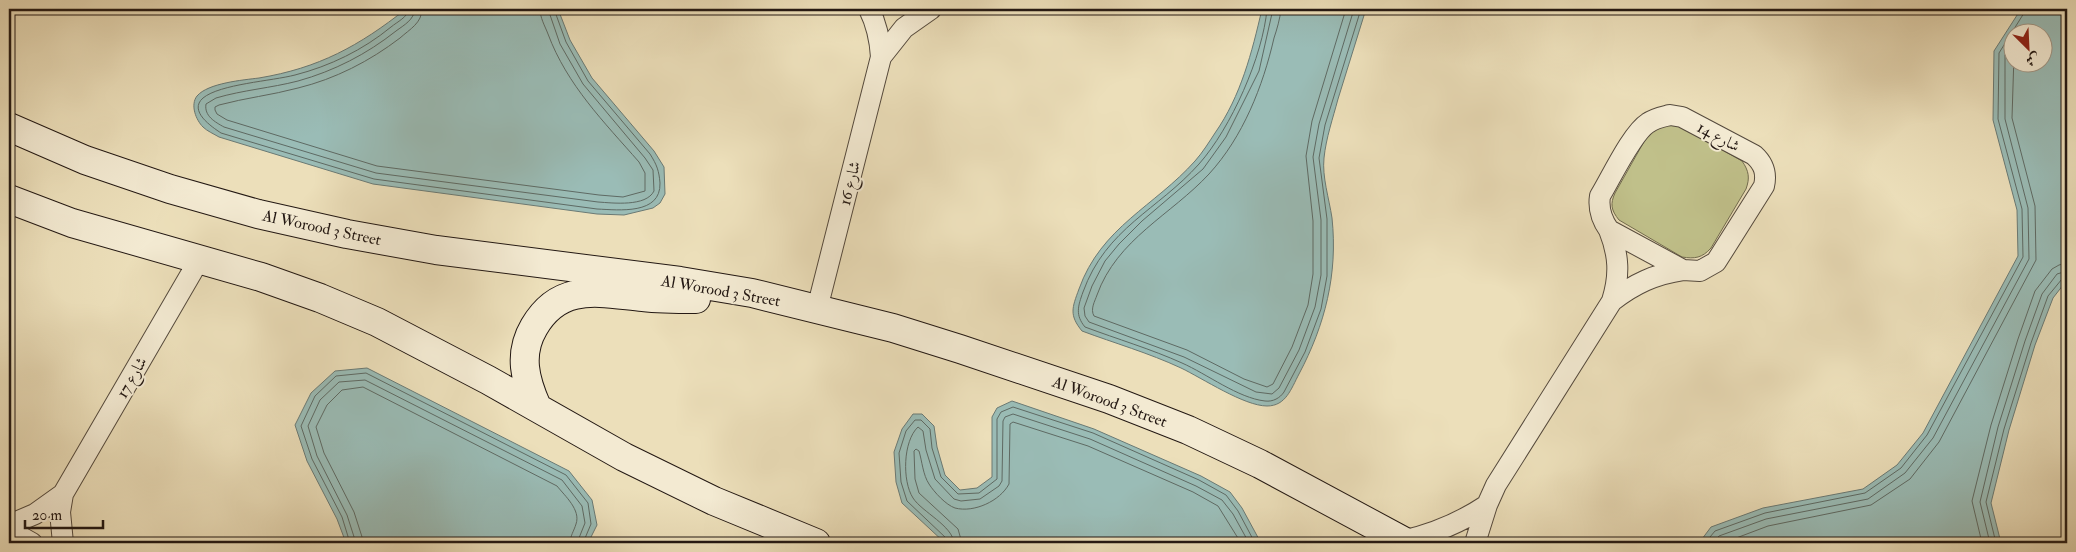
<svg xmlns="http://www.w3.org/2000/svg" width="2076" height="552" viewBox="0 0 2076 552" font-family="'IM FELL Double Pica',Amiri,serif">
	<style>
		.green { fill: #c0c08a; stroke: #726c4e }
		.water { fill: #9abcb6; stroke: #6a7a75; fill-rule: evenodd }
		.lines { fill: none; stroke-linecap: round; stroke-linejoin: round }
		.shore { stroke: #5e6a64; stroke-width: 1 }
		.street-casing { stroke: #554a3d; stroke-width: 22 }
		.secondary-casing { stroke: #231813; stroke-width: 30 }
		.street { stroke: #f3ead2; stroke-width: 20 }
		.secondary { stroke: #f3ead2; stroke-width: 28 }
		.labels { text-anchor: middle; stroke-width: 4; stroke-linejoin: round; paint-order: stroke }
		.street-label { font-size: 16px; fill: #231813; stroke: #f3ead2 }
	</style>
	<rect width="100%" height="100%" fill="#ecdfba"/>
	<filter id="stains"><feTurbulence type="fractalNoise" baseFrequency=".004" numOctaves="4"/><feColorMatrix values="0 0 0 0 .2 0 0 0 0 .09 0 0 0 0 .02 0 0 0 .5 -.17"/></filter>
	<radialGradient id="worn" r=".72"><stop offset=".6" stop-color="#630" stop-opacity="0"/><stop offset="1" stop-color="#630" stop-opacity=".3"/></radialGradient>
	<!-- green -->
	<path class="green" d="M 1677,124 L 1742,161 C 1749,171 1750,178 1746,189 L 1711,248 C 1702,258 1695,259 1682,257 L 1619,220 C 1611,210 1610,204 1615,193 L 1650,131 L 1658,126 Z"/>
	<!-- water -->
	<path class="water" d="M 406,9 L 558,9 L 570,40 L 592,78 L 654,151 L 664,167 L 665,194 L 660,203 L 653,208 L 624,215 L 597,214 L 373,184 L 219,137 C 214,134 207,131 203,127 C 196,120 190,105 197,96 C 208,83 243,80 259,78 C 319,68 359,46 406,9 Z
		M 1262,9 L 1366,9 C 1357,39 1347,69 1338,99 C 1333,118 1326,138 1324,158 C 1322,177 1329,198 1332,218 C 1338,274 1325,325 1299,374 C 1291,389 1286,406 1267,406 C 1244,406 1202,378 1181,368 C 1149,353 1114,343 1082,331 C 1069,315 1072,308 1079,289 C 1101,227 1155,206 1195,161 C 1203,152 1209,142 1215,133 C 1241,96 1252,52 1262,9 Z
		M 2021,9 L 2067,9 L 2067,280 L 2053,298 L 2035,345 L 2009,430 L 1991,503 L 2001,543 L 1699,543 L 1711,527 L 1763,508 L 1863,489 L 1897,465 L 1923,433 L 2018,256 L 2017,210 L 1993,120 L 1994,51 ZM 2014,32 L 2044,32 L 2044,62 L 2014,62 Z
		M 367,368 L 569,471 L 592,500 L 597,525 L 588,543 L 346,543 L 337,519 L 307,461 L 295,425 L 311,393 L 335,371 Z
		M 1012,401 L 1094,429 L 1201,476 L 1230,492 L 1242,508 L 1261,543 L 945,543 L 902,503 L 896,482 L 894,452 L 902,429 L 913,414 L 922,414 L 934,426 L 937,447 L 945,475 L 960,490 L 977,488 L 992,477 L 992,417 L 997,408 Z"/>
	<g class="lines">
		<!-- shore -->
		<path class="shore" d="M 409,9 C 408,17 397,22 391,27 C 363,50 330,66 295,75 C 272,81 220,84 203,98 C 188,111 212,127 221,133 L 374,179 L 597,209 C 619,210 661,215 660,183 C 659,171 657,165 650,154 L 588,81 L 566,42 L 554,9
			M 415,9 C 414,20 404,25 396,31 C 367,54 334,71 298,81 C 271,88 243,90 216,98 L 206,104 C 204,116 215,122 224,127 L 376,173 L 598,202 C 613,203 646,207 654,191 L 653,170 L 645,158 L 583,84 L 560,44 L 548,9
			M 422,9 C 422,23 410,29 400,38 C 370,61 335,79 298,88 C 272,95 245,98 219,105 L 215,107 L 215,110 L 217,114 L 227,120 L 377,166 L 599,195 L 623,197 L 645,191 L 645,173 L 639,162 C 604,122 567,85 548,34 C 545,26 540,18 540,9
			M 1267,9 C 1263,56 1231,128 1199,164 C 1158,210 1106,228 1083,292 C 1078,306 1075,315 1085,327 C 1117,339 1151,349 1182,363 C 1207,374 1238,398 1265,401 C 1273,402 1280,398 1284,392 L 1305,352 L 1321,309 L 1327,276 L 1327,219 L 1319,158 L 1325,125 L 1361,9
			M 1273,9 L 1259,71 L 1226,137 L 1203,169 L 1142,221 L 1119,244 L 1105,261 L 1092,286 L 1084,308 L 1085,316 L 1089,322 L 1184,357 L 1256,392 L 1272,394 L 1279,388 L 1299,350 L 1315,307 L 1321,275 L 1321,220 L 1313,157 L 1319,124 L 1354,9
			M 1281,9 C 1280,19 1277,29 1274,38 C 1263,86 1243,137 1209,174 C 1171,215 1117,239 1097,295 C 1095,301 1090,309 1094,316 L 1187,350 L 1244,379 L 1267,387 L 1273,384 L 1292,347 L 1308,305 L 1313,274 L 1313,221 L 1306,156 L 1312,121 L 1346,9
			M 350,543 L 342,517 L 312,459 L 301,426 L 315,396 L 336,376 L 366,373 L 566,475 L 588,503 L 591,524 L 583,543
			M 356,543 L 347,515 L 317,456 L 308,426 L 320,400 L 339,382 L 365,380 L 562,480 L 582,506 L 585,523 L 577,543
			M 364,543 L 354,512 L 324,453 L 316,427 L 327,405 L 342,390 L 363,387 L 557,486 C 565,496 581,510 576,524 C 574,531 570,536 570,543
			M 948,543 L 946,538 L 907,501 L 901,482 L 899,453 L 906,431 L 915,420 L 921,420 L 930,429 L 932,448 L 941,477 L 958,494 L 979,493 L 997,479 L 997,419 L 1001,412 L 1013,407 L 1093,433 L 1199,480 L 1226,495 L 1238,511 L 1255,543
			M 954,543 C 953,526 922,512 913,498 C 902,481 903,441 918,427 L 923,431 L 926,450 L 935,479 L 954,499 L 961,501 L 980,499 L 999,486 L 1002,481 L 1003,421 L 1005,417 L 1013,414 L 1090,439 L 1196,486 L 1222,500 L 1233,514 L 1249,543
			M 962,543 L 958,529 L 919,493 L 915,479 L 914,451 L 916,449 L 919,451 C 922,461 923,475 929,484 C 934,492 946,505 955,508 C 974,513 1000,501 1009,484 L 1010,424 L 1013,422 L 1088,446 L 1193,492 L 1218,506 L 1241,543
			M 1705,543 L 1715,531 L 1765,513 L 1865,493 L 1901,468 L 1927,435 L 2023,257 L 2022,209 L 1998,119 L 1999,53 L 2024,13 L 2025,9
			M 1713,543 L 1719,536 L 1766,519 L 1868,499 L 1905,473 L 1933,438 L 2029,259 L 2028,208 L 2005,119 L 2005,55 L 2014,41
			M 1723,543 L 1768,526 L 1871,505 L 1910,479 L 1939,442 L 2036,260 L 2035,206 L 2012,118 L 2014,55
			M 1982,543 L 1972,501 L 1991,425 L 2018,339 L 2035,291 L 2052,269 L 2059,265 L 2067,263
			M 1990,543 L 1980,502 L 1998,427 L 2025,341 L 2042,294 L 2057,274 L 2067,271
			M 1996,543 L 1986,502 L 2004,429 L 2031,343 L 2048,296 L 2062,279 L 2067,277"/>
		<!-- street casing -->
		<g class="street-casing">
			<path id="street" d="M 881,57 L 904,28 L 931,9
				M 1670,115 L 1682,117 L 1754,155 C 1764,164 1767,173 1764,186 L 1716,262 L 1700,271 L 1683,270 L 1609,230 C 1601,219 1598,209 1600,196 C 1611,178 1632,133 1648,123 C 1655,118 1662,117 1670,115 Z
				M 1612,301 C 1634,284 1655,274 1683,270
				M 817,309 L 881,57 C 880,40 877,25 869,9
				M 63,494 L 60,512 L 63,543
				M 9,525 L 35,514 L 63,494 L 199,260
				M 9,530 L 32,543
				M 1402,541 C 1434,534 1460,523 1487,505
				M 1475,543 L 1487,505 L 1496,485 L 1612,301 C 1620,275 1619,255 1609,230"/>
		</g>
		<!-- secondary casing -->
		<g class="secondary-casing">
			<path id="secondary" d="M 9,127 L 85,160 L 170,189 L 258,214 L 347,234 L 436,250 L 680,281 L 752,293 L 893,328 L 960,349 L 1109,399 L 1188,430 L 1260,464 L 1407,543
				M 9,199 L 72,223 L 261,277 L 320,298 L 377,322 L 488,380 L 624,457 L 714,501 L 816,543
				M 537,407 C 525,380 518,354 534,327 C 560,282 599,293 643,297 C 660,299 678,299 696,299"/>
		</g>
		<!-- street -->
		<use href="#street" class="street"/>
		<!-- secondary -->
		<use href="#secondary" class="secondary"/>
	</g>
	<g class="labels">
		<!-- street labels -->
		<g class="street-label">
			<text transform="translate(1719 136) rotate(28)" y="6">شارع 14</text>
			<text transform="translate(849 183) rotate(-76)" y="6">شارع 16</text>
			<text transform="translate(322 227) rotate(12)" y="6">Al Worood 3 Street</text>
			<text transform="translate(721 290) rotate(10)" y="6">Al Worood 3 Street</text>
			<text transform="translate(131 377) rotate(-60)" y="6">شارع 17</text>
			<text transform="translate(1110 401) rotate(20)" y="6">Al Worood 3 Street</text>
		</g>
	</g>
	<!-- margin -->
	<rect width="2076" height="552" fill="none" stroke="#ecdfba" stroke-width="30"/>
	<rect x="10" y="10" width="2056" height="532" fill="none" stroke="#231813" stroke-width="2.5"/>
	<rect x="15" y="15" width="2046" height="522" fill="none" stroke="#231813"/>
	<!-- north arrow -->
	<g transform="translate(2028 48) rotate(156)"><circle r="24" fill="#f3ead2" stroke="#a09686"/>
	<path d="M0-4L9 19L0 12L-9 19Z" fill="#8f2418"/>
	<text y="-8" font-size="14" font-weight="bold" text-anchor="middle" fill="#231813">ش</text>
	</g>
	<!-- scale -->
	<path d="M25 520v8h78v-8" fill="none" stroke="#231813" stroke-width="2.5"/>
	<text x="32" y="520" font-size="15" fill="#231813" stroke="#f3ead2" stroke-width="4" paint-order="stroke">20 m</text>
	<rect width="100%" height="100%" filter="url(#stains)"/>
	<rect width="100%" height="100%" fill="url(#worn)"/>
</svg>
